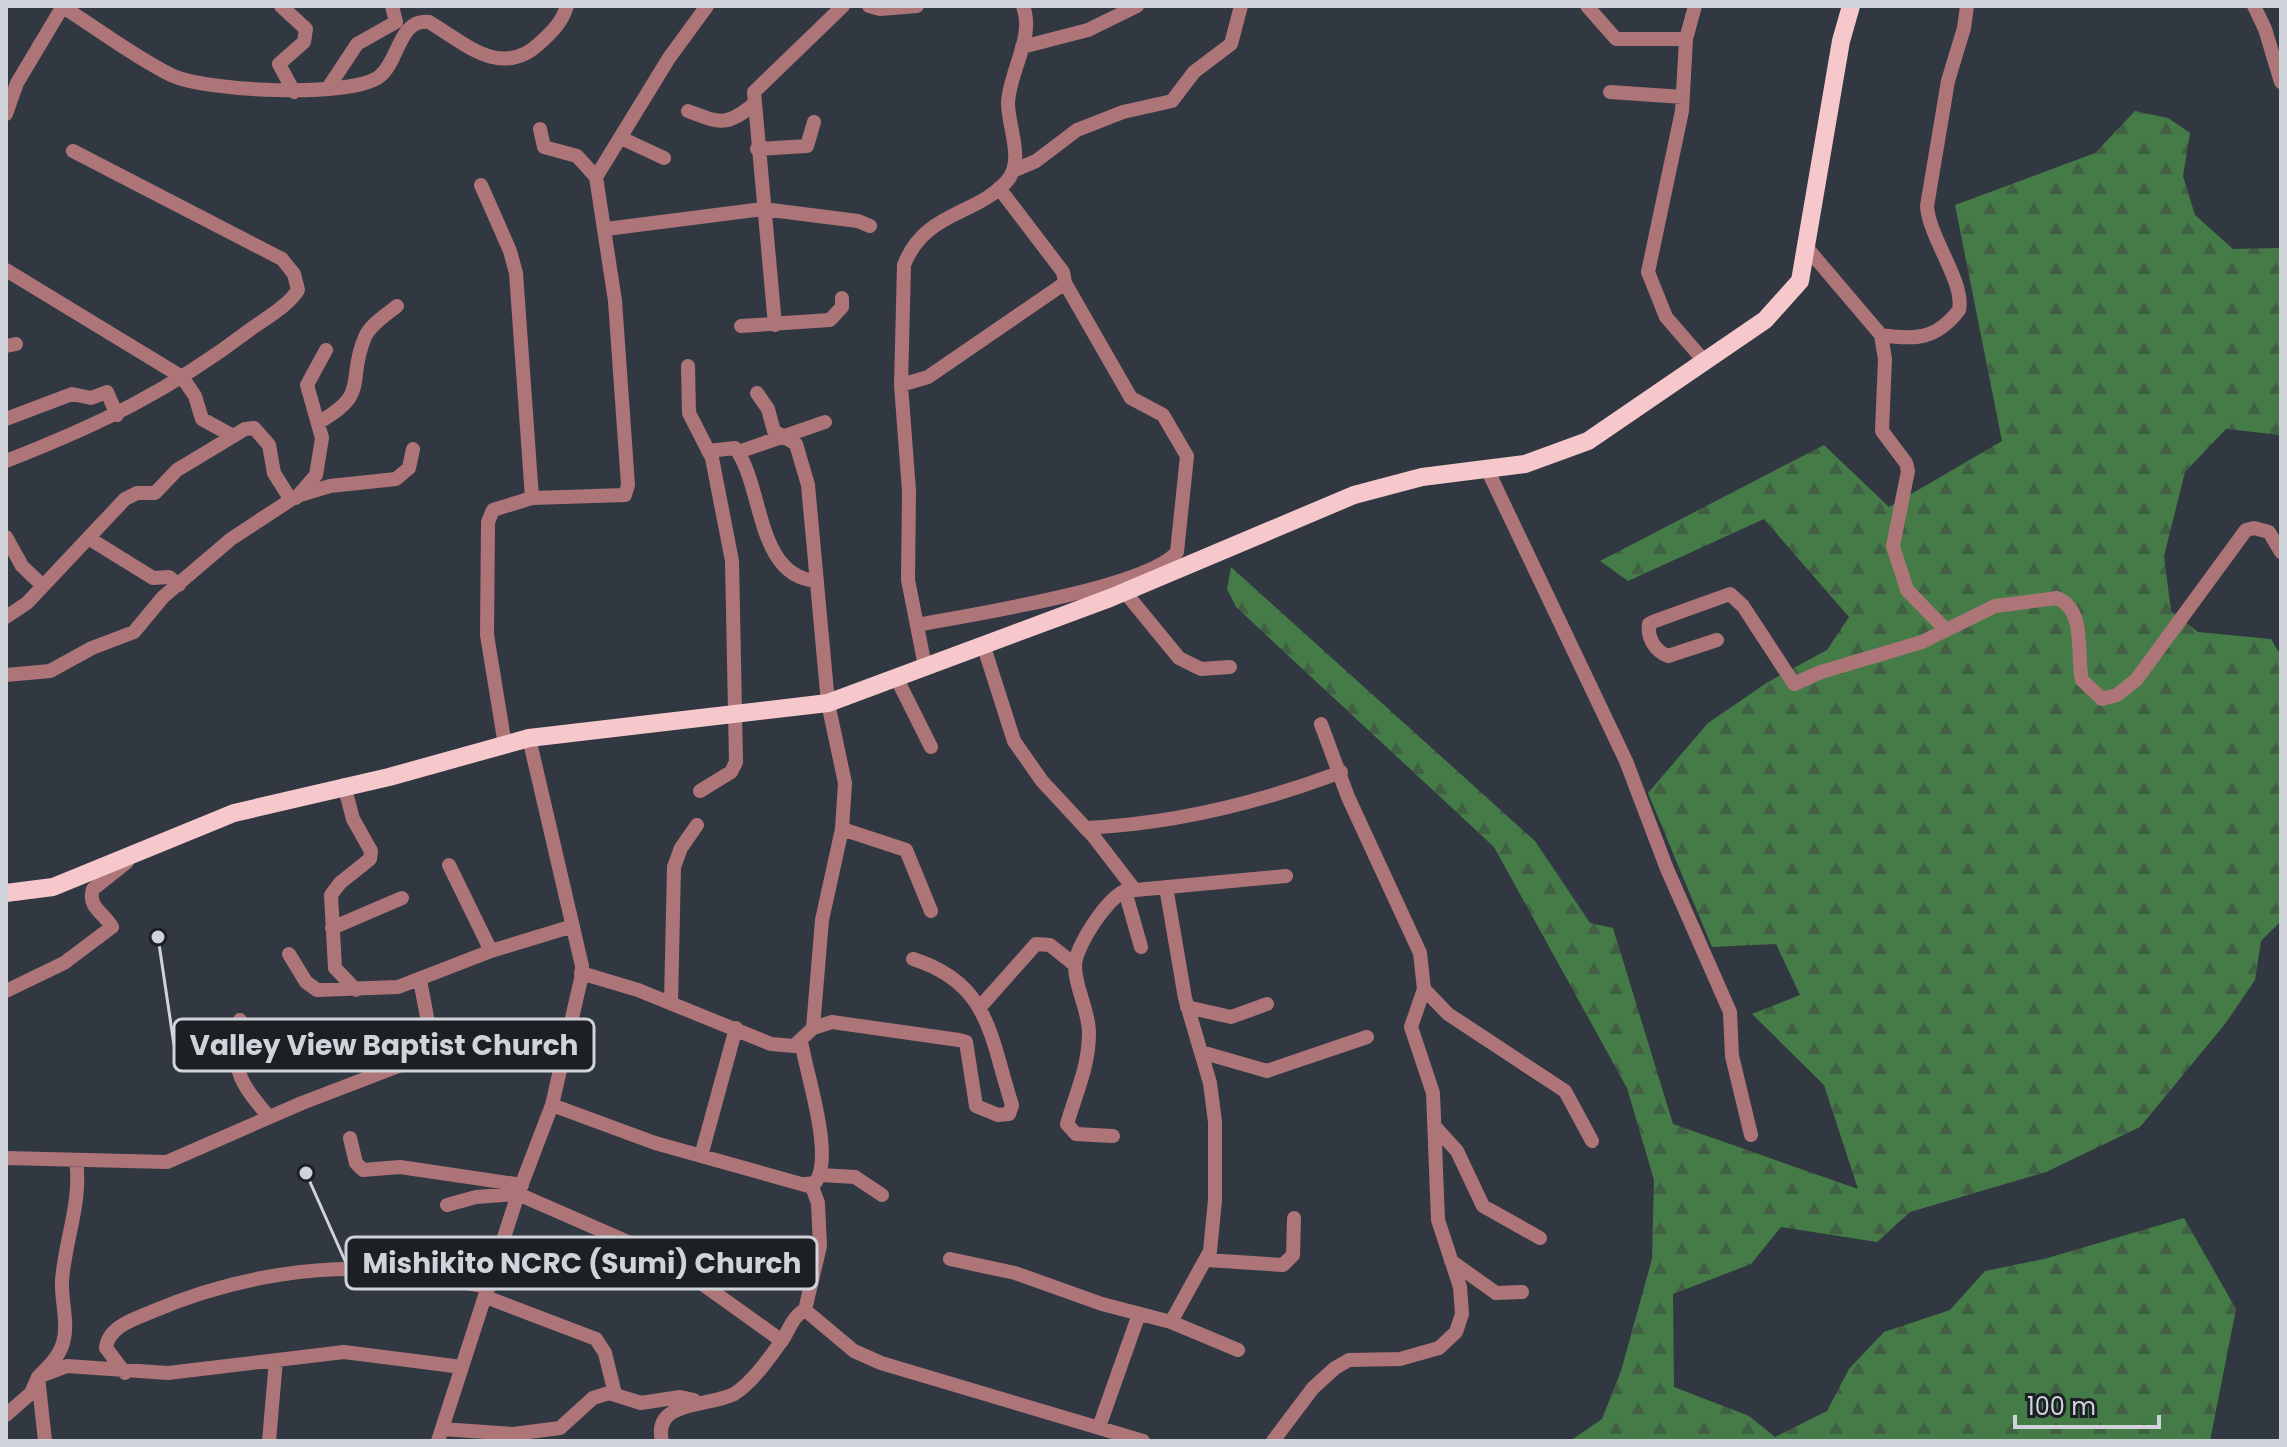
<svg xmlns="http://www.w3.org/2000/svg" width="2287" height="1447" viewBox="0 0 2287 1447" font-family="Poppins,sans-serif">
	<style>
		.forest { fill: url(#forest-firs) }
		.lines { fill: none; stroke-linecap: round; stroke-linejoin: round }
		.minor { stroke: #ae7579; stroke-width: 14 }
		.major { stroke: #f7c8cb; stroke-width: 18 }
		.leader { fill: none; stroke: #d0d4da; stroke-width: 3 }
		.callout-dot { fill: #d0d4da; stroke: #1c1f24; stroke-width: 3 }
		.callout { fill: #1c1f24; stroke: #d0d4da; stroke-width: 3 }
		.callout-label { font-size: 28px; text-anchor: middle; font-weight: bold; fill: #d0d4da }
	</style>
	<defs>
		<pattern id="forest-firs" width="22" height="20" patternUnits="userSpaceOnUse" patternTransform="scale(2)"><rect width="22" height="20" fill="#457b46"/><path d="M5 1l3.5 6h-7zM16 11l3.5 6h-7z" fill="#426044"/></pattern>
	</defs>
	<rect width="100%" height="100%" fill="#313842"/>
	<!-- forest -->
	<path class="forest" d="M 2135,111 L 2168,118 L 2190,133 L 2183,176 L 2195,215 L 2233,249 L 2281,248 L 2281,435 L 2226,429 L 2185,472 L 2164,556 L 2171,611 L 2198,632 L 2271,639 L 2281,656 L 2281,921 L 2261,941 L 2255,980 L 2225,1024 L 2140,1127 L 2046,1172 L 1910,1212 L 1877,1242 L 1781,1227 L 1751,1264 L 1673,1294 L 1674,1387 L 1749,1416 L 1775,1437 L 1827,1411 L 1849,1369 L 1884,1332 L 1950,1310 L 1985,1271 L 2044,1259 L 2184,1218 L 2236,1309 L 2210,1441 L 1570,1441 L 1602,1419 L 1621,1371 L 1652,1259 L 1654,1180 L 1627,1088 L 1494,847 L 1236,607 L 1227,589 L 1231,567 L 1535,841 L 1590,923 L 1613,928 L 1673,1124 L 1858,1189 L 1824,1085 L 1752,1014 L 1800,995 L 1776,944 L 1712,947 L 1648,793 L 1708,723 L 1768,682 L 1827,650 L 1849,617 L 1764,519 L 1628,581 L 1600,561 L 1824,445 L 1889,507 L 2002,441 L 1955,205 L 2095,153 Z"/>
	<g class="lines">
		<!-- minor -->
		<path class="minor" d="M 281,6 L 306,29 L 304,42 L 279,64 L 294,92
			M 869,6 L 880,9 L 917,6
			M 1587,6 L 1616,39 L 1686,39
			M 1695,6 L 1686,39 L 1682,111 L 1648,272 L 1666,317 L 1705,362
			M 2254,6 L 2265,29 L 2281,82
			M 63,7 C 98,29 133,56 171,75 C 203,91 352,99 380,76 C 399,61 399,18 429,22 C 466,44 502,80 541,42 C 553,31 562,22 567,6
			M 1022,47 L 1088,30 L 1137,6
			M 328,88 L 357,44 L 396,22 L 392,6
			M 1610,92 L 1683,97
			M 688,111 C 720,123 726,127 754,104
			M 6,114 L 17,83 L 63,6
			M 621,138 L 664,158
			M 757,149 L 807,146 L 814,122
			M 1013,171 L 1036,161 L 1077,130 L 1123,112 L 1172,101 L 1194,72 L 1231,44 L 1241,6
			M 596,177 L 669,58 L 707,6
			M 481,185 L 510,251 L 516,273 L 532,498 L 625,495 L 628,485 L 615,301 L 596,177 L 577,156 L 544,147 L 540,129
			M 606,229 L 763,209 L 858,221 L 870,226
			M 1807,248 L 1881,335 L 1885,359 L 1882,431 L 1906,463 L 1908,471 L 1893,546 L 1907,590 L 1946,630
			M 6,270 L 182,377 L 195,396 L 202,419 L 233,436
			M 775,325 L 754,92 L 843,6
			M 741,326 L 830,320 L 842,307 L 842,298
			M 1881,335 C 1915,340 1936,340 1959,310 C 1965,282 1929,238 1927,206 L 1948,81 L 1964,28 L 1967,6
			M 6,346 L 16,344
			M 688,366 L 689,413 L 712,458 L 732,561 L 736,762 L 731,772 L 700,791
			M 901,385 L 928,377 L 1065,283 L 1063,272 L 999,188
			M 757,393 L 768,409 L 774,431 L 796,444 L 808,485 L 828,703 L 845,783 L 842,829 L 822,920 L 813,1028
			M 6,419 L 72,394 L 91,398 L 107,392 L 117,415
			M 319,422 C 371,393 346,381 365,337 C 370,325 387,314 397,306
			M 708,451 L 735,448 C 764,485 755,577 817,581
			M 738,452 L 825,422
			M 6,461 C 101,424 169,391 251,329 C 266,318 288,306 298,290 L 294,274 L 282,259 L 73,151
			M 1488,471 L 1626,761 L 1667,869 L 1730,1012 L 1732,1056 L 1751,1135
			M 300,495 L 330,486 L 396,479 L 409,468 L 413,449
			M 6,537 L 22,566 L 43,586
			M 90,539 L 153,578 L 169,577 L 179,585
			M 1124,591 L 1179,658 L 1201,669 L 1230,667
			M 6,617 L 27,603 L 125,499 L 137,493 L 155,493 L 177,470 L 245,429 L 254,428 L 269,445 L 274,473 L 289,497 L 296,498 L 316,475 L 322,438 L 307,385 L 326,350
			M 917,625 C 969,615 1146,588 1177,552 L 1187,456 L 1163,415 L 1131,398 L 1065,283
			M 1717,640 L 1668,656 C 1655,651 1647,638 1649,624 L 1655,621 L 1730,594 L 1743,606 L 1794,684 L 1821,672 L 1922,642 L 1995,606 L 2057,598 C 2087,610 2076,656 2082,680 L 2102,699 L 2117,695 L 2136,680 L 2246,530 L 2254,528 L 2269,532 L 2281,552
			M 983,644 L 1014,741 L 1042,781 L 1094,837 L 1134,889
			M 925,666 L 908,580 L 909,491 L 901,385 L 904,265 C 925,211 976,216 1007,181 C 1025,161 1008,127 1008,103 C 1009,72 1035,37 1023,6
			M 6,675 L 50,671 L 92,648 L 134,632 L 163,597 L 231,539 L 292,499
			M 896,677 L 931,747
			M 505,745 L 487,635 L 488,522 L 493,510 L 532,498
			M 344,785 L 353,819 L 371,851 L 370,859 L 340,883 L 331,895 L 335,968 L 356,990
			M 1085,828 C 1172,824 1259,803 1341,772
			M 842,829 L 906,850 L 931,911
			M 449,865 L 491,951
			M 1166,887 L 1185,998 L 1210,1083 L 1215,1122 L 1215,1200 L 1210,1251 L 1171,1322
			M 1125,891 L 1141,947
			M 332,928 L 402,898
			M 289,954 L 306,982 L 317,990 L 398,987 L 491,951 L 573,926
			M 581,973 L 638,990 L 771,1044 L 794,1046 L 813,1028 L 832,1022 L 959,1040 L 966,1042 L 976,1106 L 998,1115 L 1009,1114 L 1012,1105 C 990,1037 990,983 913,959
			M 420,980 L 434,1054
			M 1424,989 L 1448,1014 L 1565,1091 L 1592,1141
			M 6,991 L 64,963 L 112,927 C 104,913 87,907 93,889 L 127,862
			M 671,1003 L 674,867 L 681,848 L 697,825
			M 980,1007 L 1036,944 L 1050,945 L 1075,965
			M 1187,1007 L 1231,1017 L 1267,1004
			M 240,1020 C 232,1071 237,1079 269,1117
			M 801,1041 C 806,1073 835,1157 815,1183 L 806,1184
			M 1201,1052 L 1267,1071 L 1367,1037
			M 552,1105 L 655,1143 L 812,1187 L 818,1203 L 820,1246 L 805,1310
			M 1437,1129 L 1457,1151 L 1483,1206 L 1540,1238
			M 1113,1136 L 1076,1134 L 1067,1124 C 1076,1093 1089,1066 1089,1033 C 1089,1010 1075,988 1075,966 C 1075,947 1107,898 1125,891 L 1286,876
			M 350,1138 L 356,1163 L 363,1170 L 400,1167 L 522,1185
			M 701,1156 L 736,1028
			M 6,1158 L 167,1162 L 302,1103 L 422,1057 L 471,1048 L 567,1041
			M 821,1175 L 855,1177 L 882,1195
			M 447,1205 L 476,1197 L 518,1194 L 669,1260 L 782,1341
			M 950,1259 L 1015,1273 L 1102,1304 L 1171,1322 L 1238,1350
			M 1207,1260 L 1283,1265 L 1293,1255 L 1294,1218
			M 1451,1261 L 1496,1293 L 1522,1292
			M 486,1297 L 596,1339 L 605,1353 L 615,1394
			M 125,1373 L 106,1348 C 108,1327 134,1319 151,1312 C 232,1277 328,1260 416,1274 C 441,1278 465,1283 489,1287
			M 6,1415 L 31,1393 L 38,1377 L 67,1366 L 168,1373 L 344,1352 L 462,1367
			M 1099,1427 L 1139,1314
			M 442,1429 L 513,1434 L 560,1428 L 593,1398 L 609,1393 L 641,1403 L 680,1397 L 694,1400
			M 45,1441 L 38,1377 C 48,1367 59,1357 63,1343 C 69,1323 61,1302 62,1281 C 65,1239 82,1203 76,1160
			M 269,1441 L 276,1360
			M 438,1441 L 518,1194 L 552,1105 L 581,979 L 582,966 L 529,738
			M 662,1441 C 652,1400 709,1407 734,1394 C 752,1383 771,1356 783,1339 C 790,1328 793,1316 805,1310 L 854,1351 L 881,1363 L 1143,1441
			M 1273,1441 L 1313,1388 L 1335,1368 L 1349,1360 L 1400,1359 L 1439,1348 L 1456,1332 L 1462,1314 L 1460,1287 L 1438,1220 L 1433,1093 L 1411,1027 L 1424,989 L 1420,953 L 1348,797 L 1321,724"/>
		<!-- major -->
		<path class="major" d="M 6,893 L 53,887 L 234,813 L 389,777 L 529,738 L 828,703 L 1110,598 L 1354,495 L 1422,477 L 1525,464 L 1588,441 L 1765,320 L 1800,281 L 1841,41 L 1851,6"/>
	</g>
	<!-- callouts -->
	<path class="leader" d="M158 937L174 1045M306 1173L346 1263"/>
	<g class="callout-dot">
		<circle cx="158" cy="937" r="8"/>
		<circle cx="306" cy="1173" r="8"/>
	</g>
	<g class="callout">
		<rect x="174" y="1019" width="420" height="52" rx="8"/>
		<rect x="346" y="1237" width="471" height="52" rx="8"/>
	</g>
	<g class="callout-label">
		<text x="384" y="1055">Valley View Baptist Church</text>
		<text x="582" y="1273">Mishikito NCRC (Sumi) Church</text>
	</g>
	<!-- border -->
	<rect width="2287" height="1447" fill="none" stroke="#d0d4da" stroke-width="16"/>
	<!-- scale -->
	<path d="M2015 1415v12h144v-12" fill="none" stroke="#d0d4da" stroke-width="4"/>
	<text x="2027" y="1415" font-size="24" fill="#d0d4da" stroke="#1c1f24" stroke-width="6" paint-order="stroke">100 m</text>
</svg>
